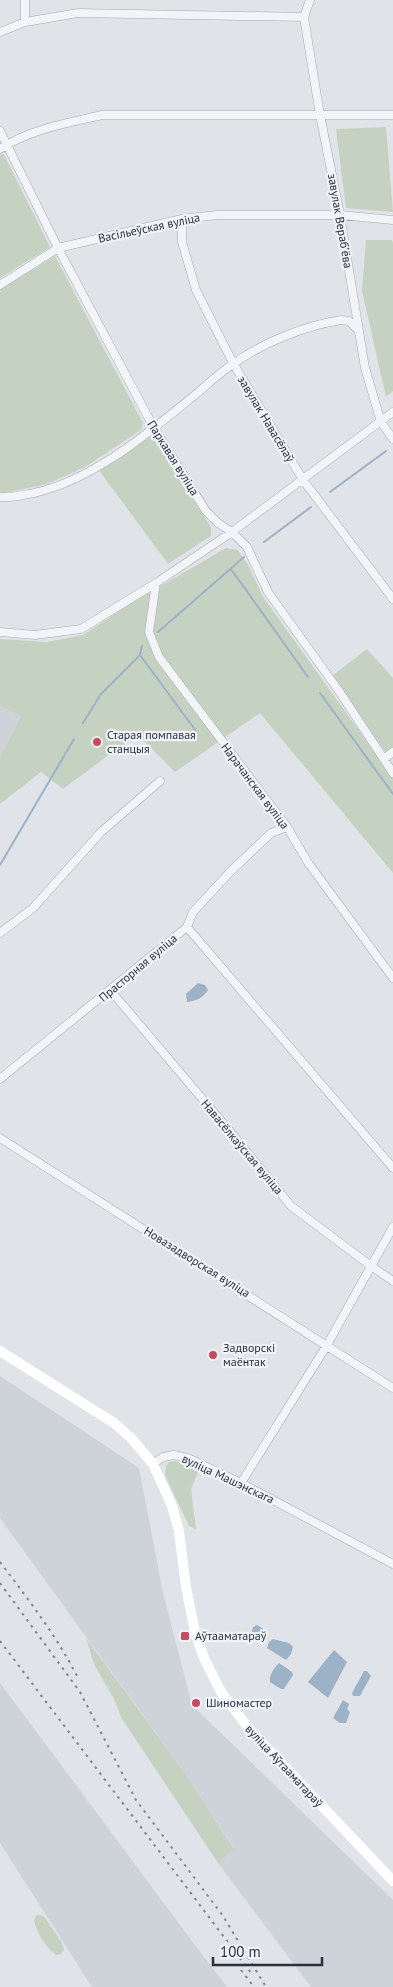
<svg xmlns="http://www.w3.org/2000/svg" width="393" height="1987" viewBox="0 0 393 1987" font-family="'PT Sans',sans-serif">
	<style>
		.built { fill: #ced3da }
		.green { fill: #c6d2c1 }
		.water { fill: #9cb2c7 }
		.lines { fill: none; stroke-linecap: round; stroke-linejoin: round }
		.stream { stroke: #9cb2c7; stroke-width: 2 }
		.street-casing { stroke: #a5aab2; stroke-width: 9 }
		.street { stroke: #f3f4f7; stroke-width: 8 }
		.secondary { stroke: #fff; stroke-width: 10 }
		.rail { stroke: #7a8391; stroke-width: 2; stroke-dasharray: 2.5 5; stroke-linecap: butt }
		.poi-dot { fill: #c9495e; stroke: #eff2f6; stroke-width: 2 }
		.labels { text-anchor: middle; stroke-width: 4.5; stroke-linejoin: round; paint-order: stroke }
		.street-label { font-size: 12px; fill: #29313f; stroke: #eff2f6 }
		.poi-label { font-size: 12px; fill: #29313f; stroke: #eff2f6; text-anchor: start }
	</style>
	<rect width="100%" height="100%" fill="#e0e3e8"/>
	<!-- built -->
	<path class="built" d="M 0,706 L 21,716 L 0,757 Z
		M 0,1376 L 139,1468 L 163,1593 L 192,1705 L 393,1900 L 393,1987 L 311,1987 L 218,1863 L 234,1848 L 187,1776 L 0,1518 Z
		M 0,1683 L 198,1949 L 227,1987 L 92,1987 L 0,1843 Z"/>
	<!-- green -->
	<path class="green" d="M 386,127 L 393,212 L 346,208 L 336,129 Z
		M 2,154 L 4,155 L 50,247 L 0,278 L 0,155 Z
		M 366,240 L 392,240 L 393,243 L 393,391 L 386,397 L 362,291 Z
		M 55,256 L 143,423 L 141,430 L 85,467 L 47,484 L 5,493 L 0,492 L 0,290 Z
		M 147,435 L 151,435 L 211,527 L 211,536 L 168,564 L 98,469 Z
		M 226,548 L 238,550 L 248,565 L 263,597 L 393,778 L 393,873 L 260,713 L 175,772 L 137,734 L 63,789 L 41,772 L 0,804 L 0,757 L 21,716 L 0,706 L 0,639 L 47,642 L 83,635 L 128,605 Z
		M 367,649 L 393,678 L 393,748 L 386,753 L 332,676 Z
		M 175,1461 L 198,1472 L 191,1489 L 196,1529 L 189,1526 L 165,1475 L 166,1466 L 169,1462 Z
		M 86,1638 L 187,1776 L 234,1849 L 218,1863 L 122,1719 L 114,1699 L 94,1664 Z
		M 37,1915 L 43,1916 L 46,1919 L 62,1943 L 64,1950 L 61,1954 L 56,1955 C 46,1948 36,1932 34,1920 Z"/>
	<!-- water -->
	<path class="water" d="M 198,983 L 205,985 L 208,990 C 203,998 196,1001 187,1002 L 186,994 Z
		M 257,1625 L 268,1632 L 268,1636 L 262,1644 L 251,1635 L 253,1627 Z
		M 273,1639 L 289,1643 L 293,1647 L 291,1654 L 286,1660 L 267,1648 L 269,1642 Z
		M 334,1650 L 347,1662 L 328,1698 L 308,1682 Z
		M 279,1663 L 292,1672 L 293,1675 L 284,1689 L 281,1689 L 270,1682 C 269,1675 274,1668 279,1663 Z
		M 364,1671 L 367,1671 L 371,1676 L 360,1696 L 353,1696 L 352,1693 Z
		M 343,1700 L 349,1704 L 347,1709 L 350,1712 L 346,1723 L 340,1723 L 333,1718 Z"/>
	<g class="lines">
		<!-- stream -->
		<path class="stream" d="M 330,492 L 386,451
			M 264,542 L 311,507
			M 231,569 L 308,677
			M 158,632 L 244,557
			M 140,655 L 196,731
			M 320,693 L 393,794
			M 83,723 L 101,694 L 140,655 L 142,646
			M 0,865 L 74,739"/>
		<!-- street casing -->
		<g class="street-casing">
			<path id="street" d="M 310,0 L 304,17 L 320,115 L 340,215 L 365,368 L 381,422 L 393,439
				M 25,22 L 25,0
				M 0,32 L 25,22 L 78,13 L 304,17
				M 0,131 L 58,248 L 154,428 L 206,511 L 218,523 L 232,532 L 247,547 L 268,592 L 339,691 L 393,773
				M 0,149 C 30,129 68,123 102,115 L 393,115
				M 182,219 L 182,242 L 196,290 L 233,363 L 303,480 L 393,599
				M 0,285 L 58,248 L 182,219 L 217,215 L 340,215 L 393,220
				M 0,497 C 12,498 22,495 34,493 C 93,480 148,433 195,395 C 207,385 219,373 233,364 C 264,342 304,326 341,320 L 349,321 L 357,329
				M 156,583 L 149,632 L 159,657 L 287,827 L 309,864 L 393,978
				M 0,632 L 35,635 L 81,629 L 156,583 L 232,532 L 393,412
				M 384,759 L 393,752
				M 187,927 L 393,1168
				M 0,933 L 33,908 L 101,832 L 160,781
				M 111,991 L 233,1135 L 291,1206 L 371,1266 L 393,1281
				M 0,1079 L 187,927 L 193,912 L 230,872 L 271,833 L 287,827
				M 0,1138 L 393,1388
				M 153,1464 L 163,1457 L 174,1455 L 188,1458 L 241,1483 L 393,1564
				M 241,1483 L 327,1345 L 393,1227"/>
		</g>
		<!-- street -->
		<use href="#street" class="street"/>
		<!-- secondary -->
		<path class="secondary" d="M 0,1351 L 114,1423 L 131,1438 L 153,1464 L 172,1506 L 179,1531 L 186,1587 L 195,1632 L 204,1658 L 221,1692 L 250,1730 L 393,1881"/>
		<!-- rail -->
		<path class="rail" d="M 0,1562 C 28,1599 56,1635 77,1676
			M 0,1583 L 80,1692 L 136,1800 L 223,1916 L 266,1987
			M 0,1641 L 252,1974
			M 241,1970 L 254,1987"/>
	</g>
	<!-- markers -->
	<g class="poi-dot">
		<circle cx="97" cy="742" r="5"/>
		<circle cx="213" cy="1355" r="5"/>
		<rect x="180" y="1631" width="10" height="10" rx="2.5"/>
		<circle cx="196" cy="1703" r="5"/>
	</g>
	<g class="labels">
		<!-- street labels -->
		<g class="street-label">
			<text transform="translate(340 221) rotate(80)" y="4">завулак Верабʼёва</text>
			<text transform="translate(149 228) rotate(-12)" y="4">Васільеўская вуліца</text>
			<text transform="translate(266 419) rotate(59)" y="4">завулак Навасёлаў</text>
			<text transform="translate(173 458) rotate(58)" y="4">Паркавая вуліца</text>
			<text transform="translate(255 786) rotate(53)" y="4">Нарачанская вуліца</text>
			<text transform="translate(138 968) rotate(-40)" y="4">Прасторная вуліца</text>
			<text transform="translate(242 1147) rotate(50)" y="4">Навасёлкаўская вуліца</text>
			<text transform="translate(197 1262) rotate(32)" y="4">Новазадворская вуліца</text>
			<text transform="translate(228 1479) rotate(25)" y="4">вуліца Машэнскага</text>
			<text transform="translate(284 1766) rotate(47)" y="4">вуліца Аўтааматараў</text>
		</g>
		<!-- poi labels -->
		<g class="poi-label">
			<text x="107" y="739">Старая помпавая<tspan x="107" dy="14">станцыя</tspan></text>
			<text x="223" y="1352">Задворскі<tspan x="223" dy="14">маёнтак</tspan></text>
			<text x="195" y="1640">Аўтааматараў</text>
			<text x="206" y="1707">Шиномастер</text>
		</g>
	</g>
	<!-- scale -->
	<path d="M213 1957v8h109v-8" fill="none" stroke="#29313f" stroke-width="2.5"/>
	<text x="220" y="1957" font-size="15" fill="#29313f" stroke="#eff2f6" stroke-width="4" paint-order="stroke">100 m</text>
</svg>
